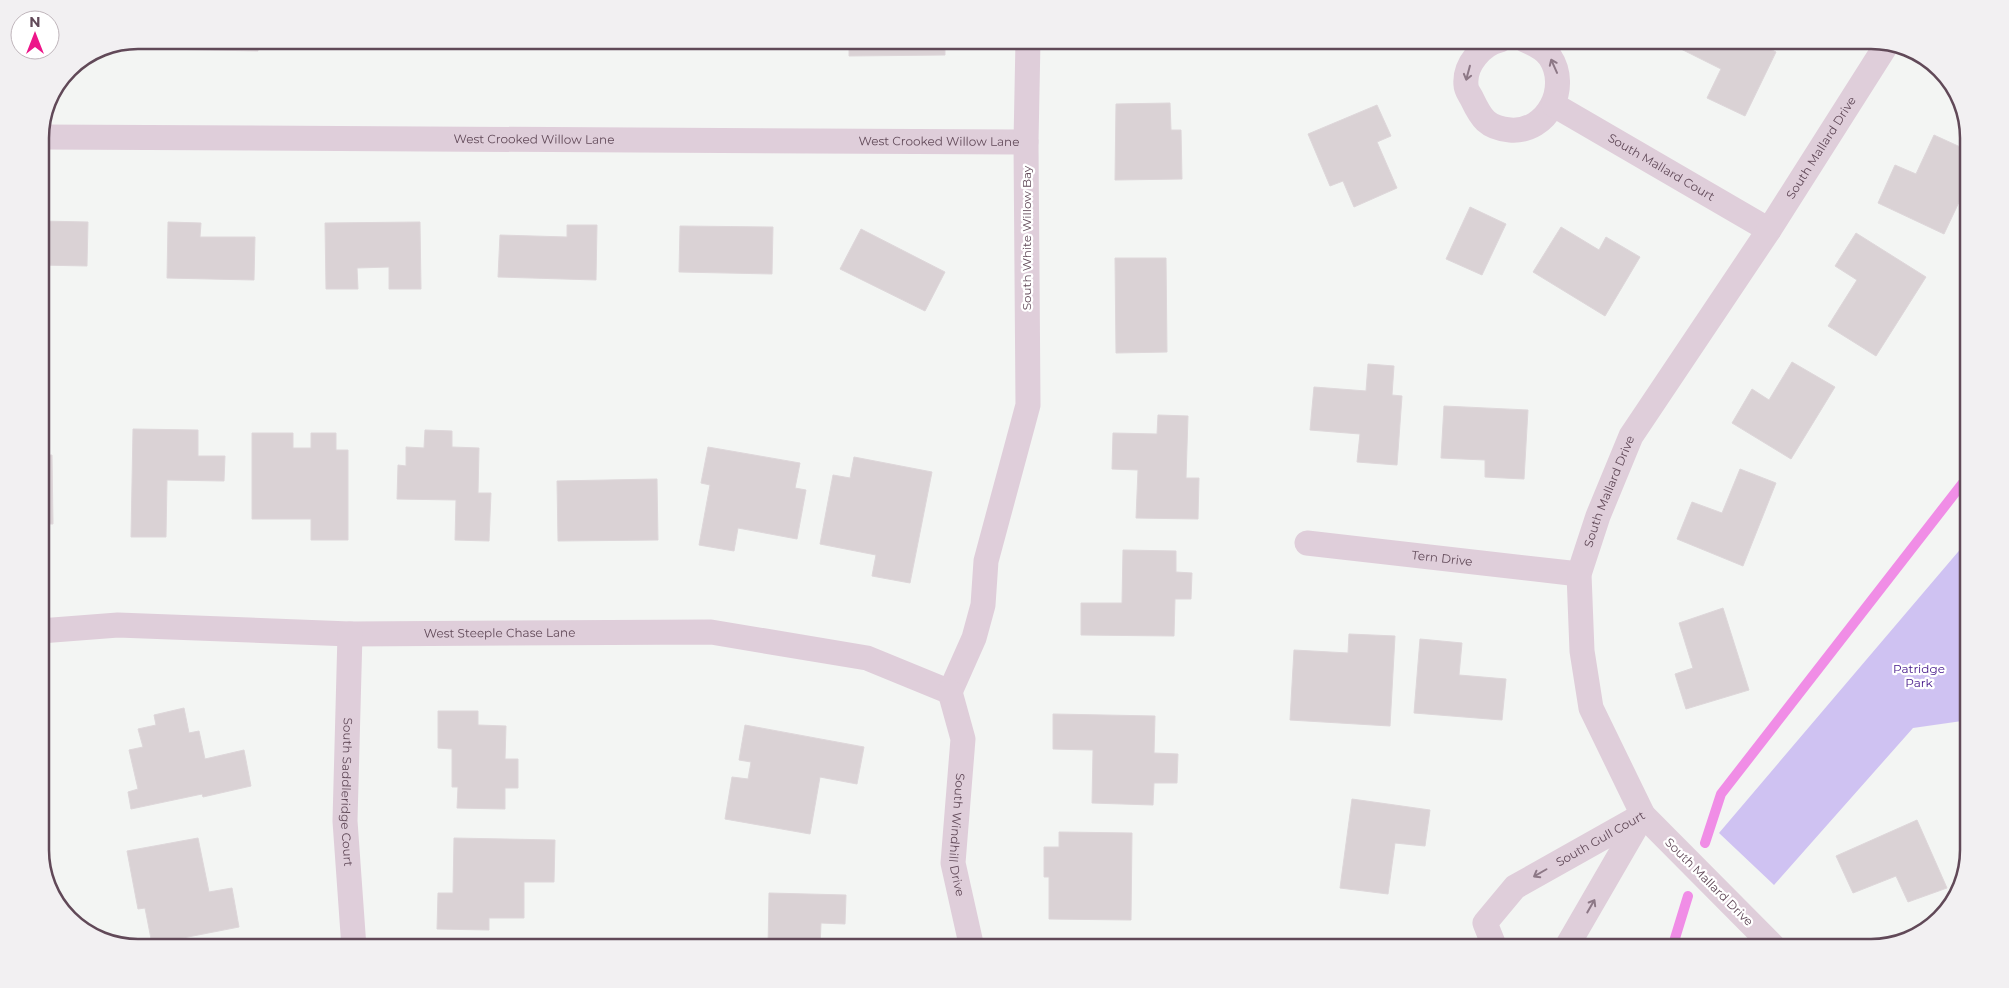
<svg xmlns="http://www.w3.org/2000/svg" width="2009" height="988" viewBox="0 0 2009 988" font-family="Montserrat,sans-serif">
	<style>
		.green { fill: #cfc2f2 }
		.lines { fill: none; stroke-linecap: round; stroke-linejoin: round }
		.stream { stroke: #f08de6; stroke-width: 10 }
		.building { fill: #dad2d5; stroke: #ded7da }
		.street { stroke: #dfceda; stroke-width: 25 }
		.oneway { stroke: #8d7886 }
		.labels { text-anchor: middle; stroke-width: 4.5; stroke-linejoin: round; paint-order: stroke }
		.street-label { font-size: 12px; fill: #614958; stroke: #fff }
		.park-label { font-size: 12px; fill: #421488; stroke: #fff }
		.rim { fill: none; stroke: #614958; stroke-width: 2.5 }
	</style>
	<rect width="100%" height="100%" fill="#f3f5f3"/>
	<!-- green -->
	<path class="green" d="M 1969,539 L 1969,720 L 1913,728 L 1774,885 L 1719,833 Z"/>
	<g class="lines">
		<!-- stream -->
		<path class="stream" d="M 1705,843 L 1721,794 L 1969,475
			M 1672,948 L 1688,896"/>
	</g>
	<!-- building -->
	<path class="building" d="M 162,40 L 258,40 L 258,51 L 162,49 Z
		M 333,40 L 424,40 L 424,49 L 332,47 Z
		M 519,40 L 584,40 L 584,44 L 519,45 Z
		M 633,40 L 740,40 L 740,47 L 633,45 Z
		M 849,40 L 945,40 L 945,55 L 849,56 Z
		M 1683,40 L 1752,40 L 1776,52 L 1745,116 L 1707,98 L 1721,69 L 1679,48 Z
		M 1170,103 L 1171,130 L 1181,130 L 1182,179 L 1115,180 L 1116,104 Z
		M 1377,105 L 1391,136 L 1377,142 L 1397,188 L 1354,207 L 1343,181 L 1330,186 L 1308,134 Z
		M 1934,135 L 1969,151 L 1969,181 L 1944,234 L 1878,203 L 1895,165 L 1916,174 Z
		M 1470,207 L 1506,224 L 1482,275 L 1446,259 Z
		M 40,221 L 88,222 L 87,266 L 40,265 Z
		M 168,222 L 201,223 L 200,237 L 255,237 L 254,280 L 167,278 Z
		M 420,222 L 421,289 L 389,289 L 389,267 L 357,268 L 358,289 L 326,289 L 325,223 Z
		M 567,225 L 597,225 L 596,280 L 498,277 L 500,235 L 567,237 Z
		M 680,226 L 773,227 L 772,274 L 679,272 Z
		M 1561,227 L 1599,250 L 1606,237 L 1640,257 L 1605,316 L 1533,272 Z
		M 861,229 L 945,272 L 925,311 L 840,269 Z
		M 1856,233 L 1926,277 L 1876,356 L 1828,326 L 1857,280 L 1835,266 Z
		M 1115,258 L 1166,258 L 1167,352 L 1116,353 Z
		M 1792,362 L 1835,387 L 1791,459 L 1732,423 L 1752,389 L 1769,400 Z
		M 1368,364 L 1394,366 L 1392,395 L 1402,396 L 1397,465 L 1357,462 L 1360,434 L 1310,430 L 1314,387 L 1366,391 Z
		M 1444,406 L 1528,410 L 1524,479 L 1485,477 L 1485,460 L 1441,458 Z
		M 1158,415 L 1188,416 L 1186,478 L 1199,478 L 1198,519 L 1136,518 L 1138,470 L 1112,469 L 1113,433 L 1157,434 Z
		M 133,429 L 198,430 L 198,456 L 225,456 L 224,481 L 167,480 L 166,537 L 131,537 Z
		M 425,430 L 452,431 L 452,447 L 479,448 L 478,493 L 491,493 L 489,541 L 455,540 L 456,500 L 397,499 L 398,465 L 406,466 L 406,447 L 424,448 Z
		M 252,433 L 293,433 L 293,448 L 311,448 L 311,433 L 336,433 L 336,450 L 348,450 L 348,540 L 311,540 L 311,519 L 252,519 Z
		M 708,447 L 800,463 L 795,488 L 806,490 L 797,539 L 738,528 L 734,551 L 699,545 L 710,485 L 701,483 Z
		M 40,455 L 52,455 L 53,524 L 40,524 Z
		M 854,457 L 932,472 L 910,583 L 872,576 L 876,555 L 820,544 L 833,475 L 850,478 Z
		M 1740,469 L 1776,483 L 1743,566 L 1677,539 L 1692,502 L 1722,513 Z
		M 657,479 L 658,540 L 558,541 L 557,481 Z
		M 1123,550 L 1176,551 L 1176,572 L 1192,573 L 1191,599 L 1175,599 L 1174,636 L 1081,635 L 1081,603 L 1122,603 Z
		M 1723,608 L 1749,690 L 1686,709 L 1675,674 L 1693,668 L 1679,623 Z
		M 1349,634 L 1395,636 L 1390,726 L 1290,720 L 1294,650 L 1348,653 Z
		M 1420,639 L 1462,643 L 1459,675 L 1506,679 L 1502,720 L 1414,713 Z
		M 184,708 L 189,733 L 199,731 L 205,759 L 244,750 L 251,786 L 203,797 L 202,794 L 131,809 L 128,792 L 138,789 L 129,750 L 143,747 L 138,729 L 156,725 L 154,715 Z
		M 438,711 L 478,711 L 478,725 L 506,726 L 505,759 L 518,759 L 518,788 L 505,788 L 505,809 L 457,808 L 458,787 L 452,787 L 452,749 L 438,748 Z
		M 1053,714 L 1155,716 L 1154,753 L 1178,754 L 1177,783 L 1154,783 L 1153,805 L 1092,803 L 1093,750 L 1053,749 Z
		M 745,725 L 864,747 L 857,784 L 820,777 L 810,834 L 725,819 L 732,777 L 748,779 L 751,762 L 739,760 Z
		M 1969,797 L 1969,833 L 1961,799 Z
		M 1352,799 L 1430,810 L 1425,846 L 1395,843 L 1388,894 L 1340,888 Z
		M 1917,820 L 1947,888 L 1908,902 L 1896,876 L 1853,893 L 1836,856 Z
		M 1059,832 L 1132,833 L 1131,920 L 1049,919 L 1049,877 L 1044,877 L 1044,847 L 1059,847 Z
		M 198,838 L 209,892 L 232,888 L 239,927 L 152,944 L 145,908 L 138,909 L 127,851 Z
		M 454,838 L 555,840 L 554,882 L 524,882 L 524,918 L 489,918 L 489,930 L 437,929 L 438,893 L 453,893 Z
		M 769,893 L 846,895 L 845,924 L 821,923 L 820,948 L 768,948 Z"/>
	<g class="lines">
		<!-- street -->
		<g class="street">
			<path d="M 1500,40 C 1482,44 1464,65 1466,85 C 1466,90 1470,95 1472,99 C 1481,118 1487,128 1510,130 C 1548,133 1570,87 1550,57 C 1544,48 1534,44 1525,40"/>
			<path id="s1" d="M 1554,105 L 1769,230"/>
			<path id="s2" d="M 40,137 L 1026,142"/>
			<path id="s3" d="M 1307,543 L 1579,574"/>
			<path id="s4" d="M 40,631 L 118,625 L 350,634 L 711,632 L 867,658 L 950,692"/>
			<path id="s5" d="M 350,634 L 345,821 L 354,948"/>
			<path d="M 950,692 L 974,638 L 983,605 L 986,561 L 1028,405 L 1026,142 L 1028,40"/>
			<path id="s6" d="M 950,692 L 963,739 L 953,863 L 972,948"/>
			<path id="s7" d="M 1495,948 L 1485,923 L 1515,887 L 1643,815"/>
			<path d="M 1566,948 L 1643,815"/>
			<path id="s8" d="M 1775,948 L 1643,815 L 1591,708 L 1582,651 L 1579,574 L 1598,516 L 1631,436 L 1769,230 L 1887,44"/>
		</g>
	</g>
	<!-- one-way arrows -->
	<defs><path id="oneway-shaft" d="M-6 0H5M1.5-3L5.5 0L1.5 3" fill="none" stroke-width="1.6" stroke-linecap="round" stroke-linejoin="round" transform="scale(1.25)"/></defs>
	<g class="oneway">
		<use href="#oneway-shaft" transform="translate(1554 66) rotate(-114)"/>
		<use href="#oneway-shaft" transform="translate(1468 73) rotate(105)"/>
		<use href="#oneway-shaft" transform="translate(1540 873) rotate(150)"/>
		<use href="#oneway-shaft" transform="translate(1591 906) rotate(-60)"/>
	</g>
	<g class="labels">
		<!-- street labels -->
		<g class="street-label">
			<text dy="4" stroke="none"><textPath href="#s2" startOffset="494">West Crooked Willow Lane</textPath></text>
			<text dy="4" stroke="none"><textPath href="#s2" startOffset="899">West Crooked Willow Lane</textPath></text>
			<text dy="4" stroke="none"><textPath href="#s8" startOffset="934">South Mallard Drive</textPath></text>
			<text dy="4" stroke="none"><textPath href="#s1" startOffset="124">South Mallard Court</textPath></text>
			<text transform="translate(1027 238) rotate(-90)" y="4">South White Willow Bay</text>
			<text dy="4" stroke="none"><textPath href="#s8" startOffset="529">South Mallard Drive</textPath></text>
			<text dy="4" stroke="none"><textPath href="#s3" startOffset="136">Tern Drive</textPath></text>
			<text dy="4" stroke="none"><textPath href="#s4" startOffset="460">West Steeple Chase Lane</textPath></text>
			<text dy="4" stroke="none"><textPath href="#s5" startOffset="158">South Saddleridge Court</textPath></text>
			<text dy="4" stroke="none"><textPath href="#s6" startOffset="145">South Windhill Drive</textPath></text>
			<text dy="4" stroke="none"><textPath href="#s7" startOffset="172">South Gull Court</textPath></text>
			<text transform="translate(1709 882) rotate(45)" y="4">South Mallard Drive</text>
		</g>
		<!-- park labels -->
		<g class="park-label">
			<text x="1919" y="673">Patridge<tspan x="1919" dy="14">Park</tspan></text>
		</g>
	</g>
	<!-- crop -->
	<path d="M0 0H2009V988H0ZM138 49H1871A89 89 0 0 1 1960 138V850A89 89 0 0 1 1871 939H138A89 89 0 0 1 49 850V138A89 89 0 0 1 138 49Z" fill="#f2f0f2" fill-rule="evenodd"/>
	<path class="rim" d="M138 49H1871A89 89 0 0 1 1960 138V850A89 89 0 0 1 1871 939H138A89 89 0 0 1 49 850V138A89 89 0 0 1 138 49Z"/>
	<!-- north arrow -->
	<g transform="translate(35 35)"><circle r="24" fill="#ffffff" stroke="#c0b6bc"/>
	<path d="M0-4L9 19L0 12L-9 19Z" fill="#ed1589"/>
	<text y="-8" font-size="14" font-weight="bold" text-anchor="middle" fill="#614958">N</text>
	</g>
</svg>
